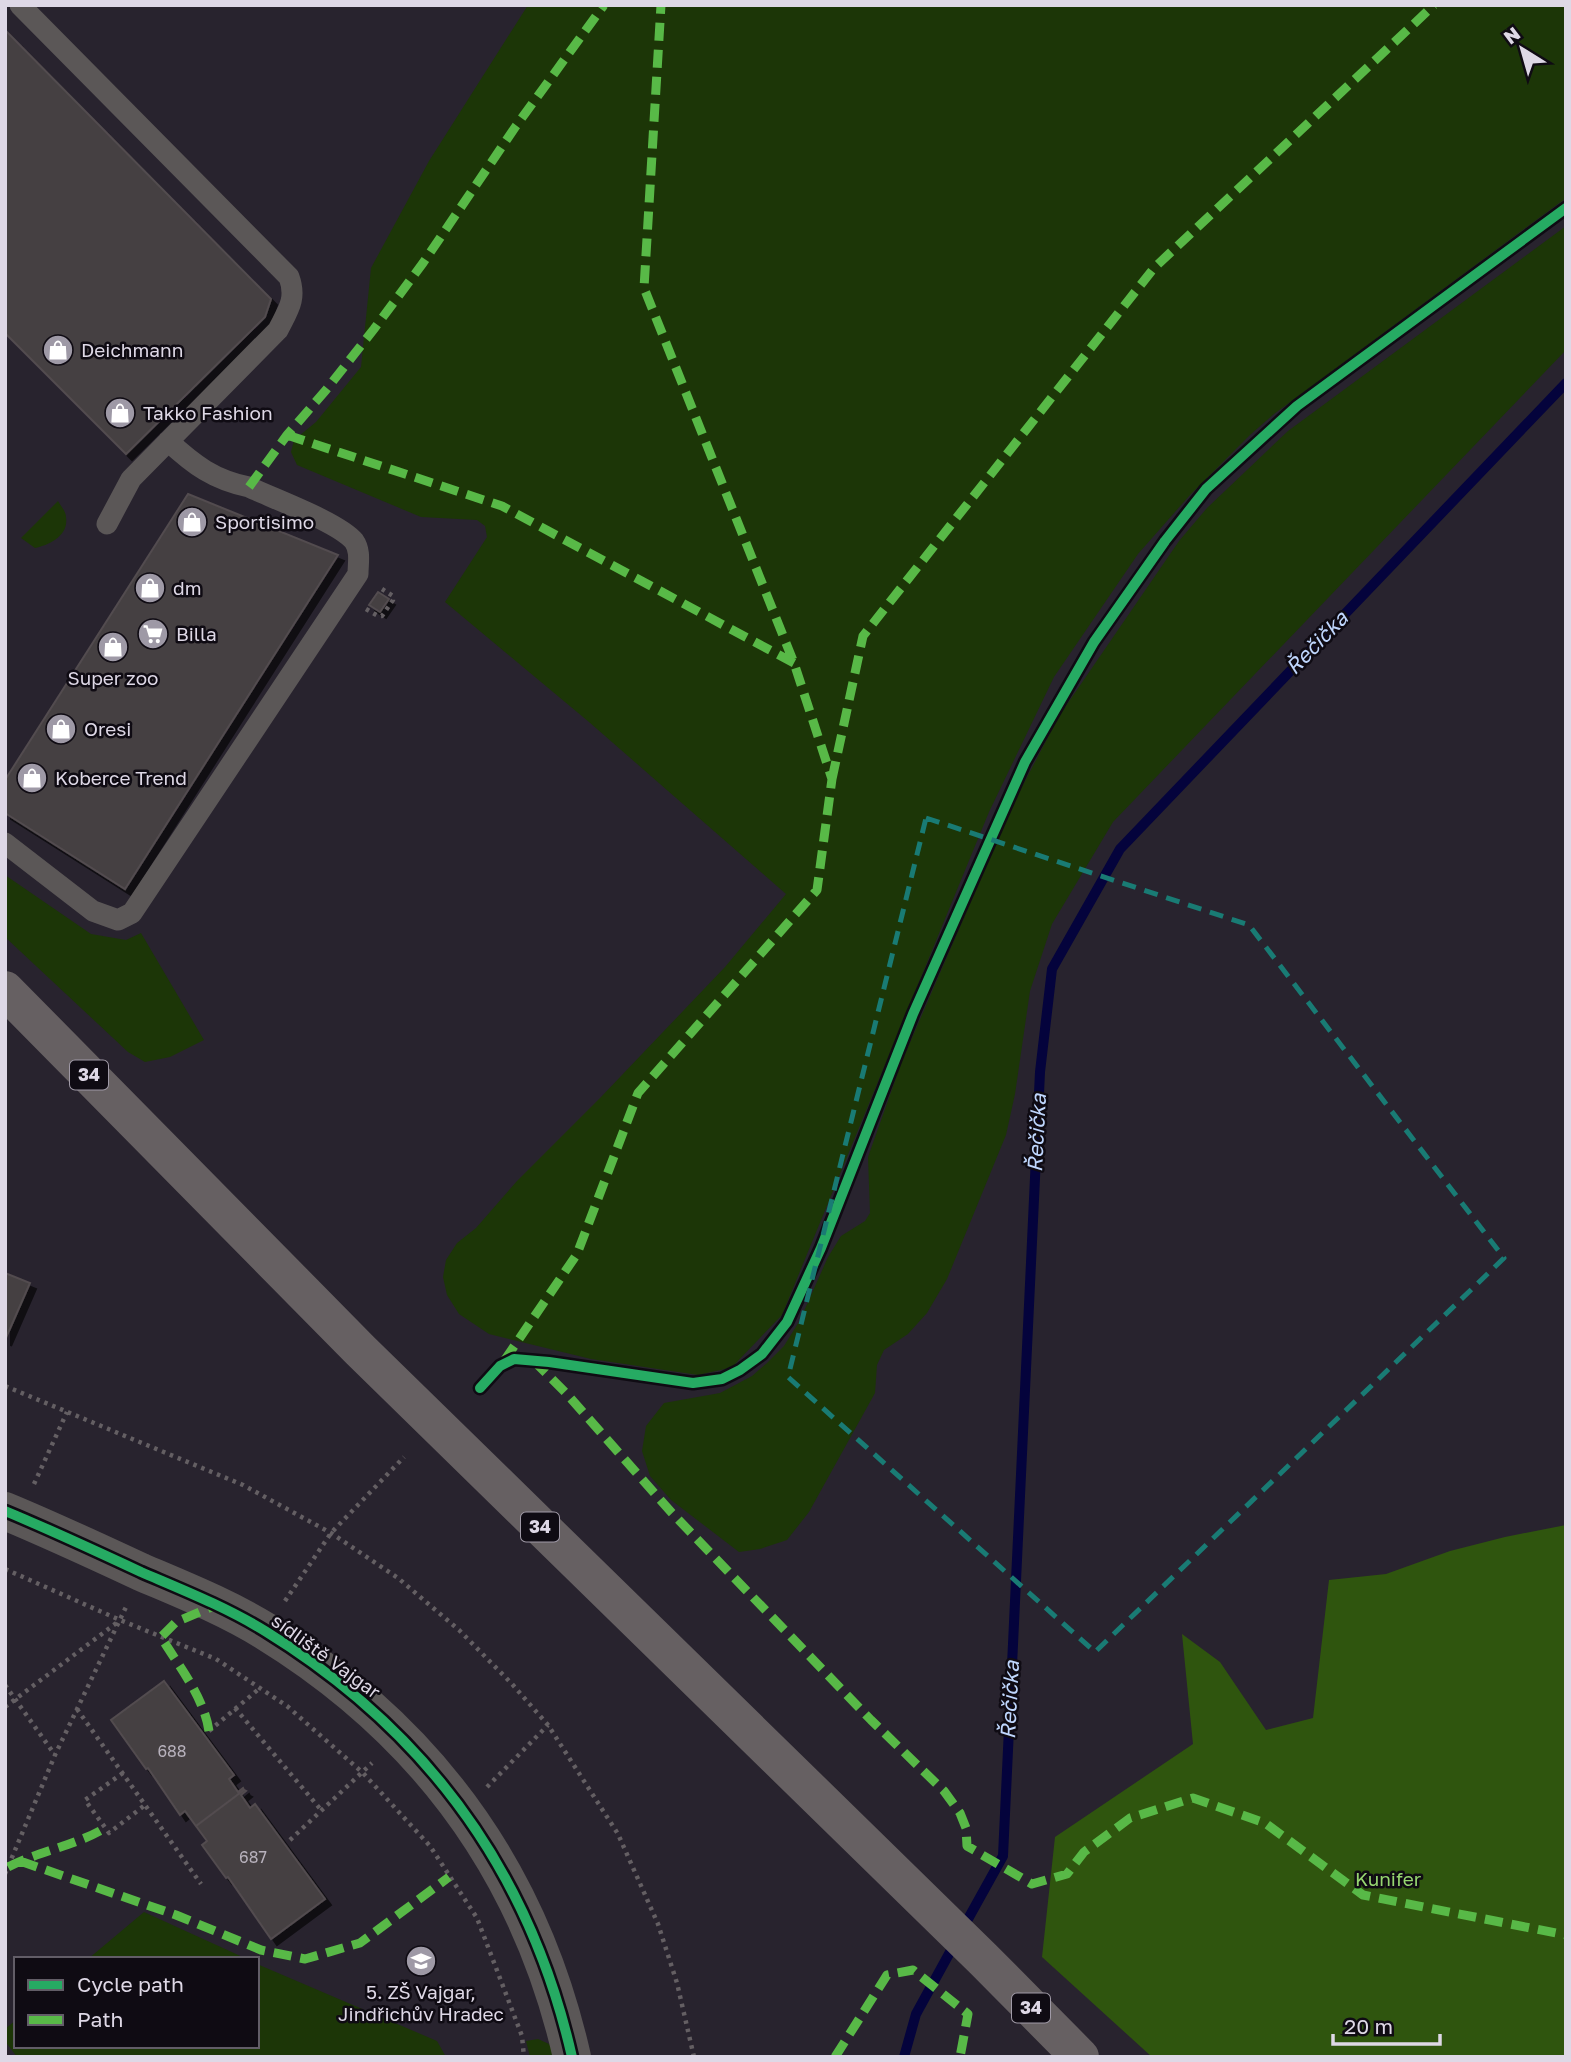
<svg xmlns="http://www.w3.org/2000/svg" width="1571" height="2062" viewBox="0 0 1571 2062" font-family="'Golos Text',sans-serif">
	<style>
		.green { fill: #1c3607 }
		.forest { fill: #2f550e }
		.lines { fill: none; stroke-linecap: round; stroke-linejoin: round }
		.stream { stroke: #04033c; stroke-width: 10 }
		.building { fill: #454042; stroke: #524c4f; stroke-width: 2; filter: url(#shadow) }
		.path { stroke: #645f63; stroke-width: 4.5; stroke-dasharray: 3.5 5; stroke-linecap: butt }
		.lane { stroke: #5b5757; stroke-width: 21 }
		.street { stroke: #5b5757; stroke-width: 38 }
		.primary { stroke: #666062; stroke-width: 38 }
		.quiet { stroke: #58b947; stroke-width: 9; stroke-dasharray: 18 9; stroke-linecap: butt }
		.cycleway-casing { stroke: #0f0b13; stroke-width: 15 }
		.cycleway { stroke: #26ab63; stroke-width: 10 }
		.marked { fill: none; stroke: #197b74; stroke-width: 5; stroke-dasharray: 14 9; stroke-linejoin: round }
		.labels { text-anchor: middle; stroke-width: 5; stroke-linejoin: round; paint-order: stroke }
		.number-label { font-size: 16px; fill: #b8b2bd }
		.shield { fill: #0f0b13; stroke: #a09aa7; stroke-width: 2 }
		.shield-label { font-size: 18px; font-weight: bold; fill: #ded8e6 }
		.poi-label { font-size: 19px; fill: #ded8e6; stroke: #0f0b13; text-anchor: start }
		.street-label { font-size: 19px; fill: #ded8e6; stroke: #0f0b13 }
		.park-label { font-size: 19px; fill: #96d670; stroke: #0f0b13 }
		.water-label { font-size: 21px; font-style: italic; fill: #bfd6fd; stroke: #0f0b13 }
	</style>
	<defs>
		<filter id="shadow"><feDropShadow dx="6" dy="6" stdDeviation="0" flood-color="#0009"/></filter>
	</defs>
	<rect width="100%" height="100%" fill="#28232e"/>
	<!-- green -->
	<path class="green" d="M 528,5 L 1566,5 L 1566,198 L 1274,414 L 1250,435 L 1190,495 L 1138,554 L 1054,677 L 989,812 L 782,1315 L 734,1365 L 725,1369 L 698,1375 L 591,1359 L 489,1334 L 459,1314 L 447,1295 L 443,1277 L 446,1260 L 457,1243 L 476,1228 L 517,1181 L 601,1097 L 725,967 L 786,894 L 589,722 L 445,602 L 487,537 L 485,526 L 477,520 L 421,517 L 297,465 L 291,452 L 294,440 L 316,422 L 361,367 L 371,268 L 429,161 Z
		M 1566,226 L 1566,350 L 1113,822 L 1052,924 L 1030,991 L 1015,1094 L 1006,1135 L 947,1279 L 927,1313 L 908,1334 L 884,1350 L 877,1365 L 875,1393 L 809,1512 L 787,1540 L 760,1549 L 739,1552 L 671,1500 L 650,1476 L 642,1451 L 646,1426 L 664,1403 L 720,1393 L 752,1376 L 767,1363 L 784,1346 L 800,1320 L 828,1257 L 841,1236 L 865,1221 L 870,1213 L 868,1157 L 902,1061 L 1013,804 L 1059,716 L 1179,541 L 1207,508 L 1288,431 Z
		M 58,501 C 61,506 66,512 66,517 C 69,536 49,545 35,548 L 21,538 Z
		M 5,875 L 91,934 L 126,940 L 141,933 L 204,1040 L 170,1057 L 145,1062 L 128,1052 L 5,937 Z
		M 144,1912 L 247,1959 L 88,1959 Z
		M 257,1964 L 437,2041 L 446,2057 L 17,2057 L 5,2041 L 5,2029 L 16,2020 L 16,2046 L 257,2046 Z
		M 538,2039 L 549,2044 L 556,2057 L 530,2057 L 526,2041 Z"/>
	<!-- forest -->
	<path class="forest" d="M 1566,1525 L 1566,2057 L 1152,2057 L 1042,1957 L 1055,1837 L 1193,1744 L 1182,1634 L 1220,1662 L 1266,1730 L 1313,1718 L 1329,1580 L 1386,1574 L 1450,1551 L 1505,1537 Z"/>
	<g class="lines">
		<!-- stream -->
		<path class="stream" d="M 963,1928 L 1003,1856 L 1040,1072 L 1052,969 L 1120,849 L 1566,383
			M 904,2057 L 916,2014 L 955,1943"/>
	</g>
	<!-- building -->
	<path class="building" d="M 5,30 L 271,299 L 265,317 L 126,454 L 5,333 Z
		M 188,494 L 338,555 L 125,889 L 5,813 L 5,780 Z
		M 378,592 L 389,599 L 380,612 L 369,605 Z
		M 5,1273 L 30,1283 L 5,1340 Z
		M 164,1681 L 234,1775 L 229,1779 L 238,1792 L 243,1788 L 244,1790 L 196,1826 L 185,1811 L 180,1815 L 148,1768 L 146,1769 L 111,1720 Z
		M 244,1790 L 246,1791 L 241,1795 L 250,1808 L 255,1804 L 325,1899 L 271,1939 L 228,1877 L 226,1878 L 202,1845 L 207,1841 L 196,1826 Z"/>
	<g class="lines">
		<!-- path -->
		<path class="path" d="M 366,609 L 378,616 L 382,616 L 393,600 L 393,596 L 382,589
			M 5,1386 L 243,1485 L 331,1533 L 398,1578 L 459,1630 L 512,1684 L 548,1725 L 618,1834 L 658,1924 L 677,1983 L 694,2057
			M 34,1484 L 67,1412
			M 5,1569 L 120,1620 L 216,1659 L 287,1706 L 363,1773 L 430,1846 L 477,1918 L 522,2036 L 524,2057
			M 285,1601 L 331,1533 L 404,1457
			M 5,1685 L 55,1755
			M 5,1707 L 119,1621
			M 235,1708 L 322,1811
			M 77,1709 L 201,1884
			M 209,1731 L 260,1688
			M 123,1773 L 85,1800 L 109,1833 L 145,1805
			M 487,1787 L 548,1725
			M 290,1840 L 372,1763
			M 5,1874 L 55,1755 L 126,1607"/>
		<!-- lane -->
		<path class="lane" d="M 20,5 L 289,277 C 297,299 288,310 278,330 L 131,479 L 107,524
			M 5,843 L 93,911 L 118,920 L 132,913 L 358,574 C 358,563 361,551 354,541 C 338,522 274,499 249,487 C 214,480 194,465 168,441"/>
		<!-- street -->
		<path class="street" d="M 5,1511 C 51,1530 96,1551 141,1572 C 183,1590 226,1607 265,1631 C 426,1730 530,1872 572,2057"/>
		<!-- primary -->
		<path class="primary" d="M 5,990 L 360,1350 L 983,1959 L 1080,2057"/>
		<!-- quiet -->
		<path class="quiet" d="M 287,435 L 502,506 L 794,663
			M 249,487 L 287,435 L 326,390 L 374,329 L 423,263 L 516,126 L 604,5
			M 832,779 L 863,636 L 1154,268 L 1434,5
			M 533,1360 L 566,1393 L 672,1513 L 871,1720 L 944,1791 L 960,1813 L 966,1828 L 967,1846 L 1032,1884 L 1067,1874 L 1084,1852 L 1130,1818 L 1193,1798 L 1265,1823 L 1363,1895 L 1566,1935
			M 504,1361 L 577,1254 L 638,1093 L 817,890 L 832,779 L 794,663 L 644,288 L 661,5
			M 209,1731 C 204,1697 178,1665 161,1637 L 176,1622 L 216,1605
			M 20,1861 L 176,1915 L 261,1950 L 305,1959 L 360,1943 L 449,1877
			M 8,1867 C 39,1851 75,1846 105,1828
			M 835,2057 L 887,1975 L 913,1970 L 968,2014 L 960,2057"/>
		<!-- cycleway casing -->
		<g class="cycleway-casing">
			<path id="cycleway" d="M 480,1388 L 500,1366 L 514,1359 L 549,1362 L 693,1383 L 722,1379 L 740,1370 L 762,1354 L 787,1322 L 821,1248 L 913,1014 L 1025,762 L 1094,642 L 1165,541 L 1206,489 L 1297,406 L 1566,208
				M 5,1511 C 51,1530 96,1551 141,1572 C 183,1590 226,1607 265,1631 C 426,1730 530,1872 572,2057"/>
		</g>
		<!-- cycleway -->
		<use href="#cycleway" class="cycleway"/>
	</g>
	<!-- marked area -->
	<path class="marked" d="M 926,818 L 1249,925 L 1504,1258 L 1095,1652 L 788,1377 Z"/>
	<!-- icons -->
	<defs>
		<g id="shop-disc" transform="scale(1.575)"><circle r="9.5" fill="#9e99a6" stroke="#0f0b13"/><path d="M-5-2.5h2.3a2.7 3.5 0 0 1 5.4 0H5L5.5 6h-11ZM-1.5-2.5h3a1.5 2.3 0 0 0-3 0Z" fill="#fff"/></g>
		<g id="supermarket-disc" transform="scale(1.575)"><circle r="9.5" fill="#9e99a6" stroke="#0f0b13"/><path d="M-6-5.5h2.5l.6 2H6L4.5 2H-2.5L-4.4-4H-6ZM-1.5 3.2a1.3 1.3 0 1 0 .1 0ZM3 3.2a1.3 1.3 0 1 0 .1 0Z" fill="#fff"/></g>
		<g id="school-disc" transform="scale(1.575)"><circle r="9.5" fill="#9e99a6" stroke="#0f0b13"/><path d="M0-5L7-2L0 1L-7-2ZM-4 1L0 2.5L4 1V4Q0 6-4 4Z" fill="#fff"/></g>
	</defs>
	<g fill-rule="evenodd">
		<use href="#shop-disc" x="58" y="350"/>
		<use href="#shop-disc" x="120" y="413"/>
		<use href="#shop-disc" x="192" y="522"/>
		<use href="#shop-disc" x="150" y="588"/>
		<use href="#supermarket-disc" x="153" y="634"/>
		<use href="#shop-disc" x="113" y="647"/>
		<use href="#shop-disc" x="61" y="729"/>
		<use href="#shop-disc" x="32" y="778"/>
		<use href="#school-disc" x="421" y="1961"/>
	</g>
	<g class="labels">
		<!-- number labels -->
		<g class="number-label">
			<text x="172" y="1757">688</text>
			<text x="253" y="1863">687</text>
		</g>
		<!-- shield labels -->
		<g class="shield">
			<rect x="70" y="1060.5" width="38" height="29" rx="5"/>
			<rect x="521" y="1512.5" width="38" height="29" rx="5"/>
			<rect x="1012" y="1993.5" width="38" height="29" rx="5"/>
		</g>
		<g class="shield-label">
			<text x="89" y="1081">34</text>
			<text x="540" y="1533">34</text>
			<text x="1031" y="2014">34</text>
		</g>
		<!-- poi labels -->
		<g class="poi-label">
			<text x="81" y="357">Deichmann</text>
			<text x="143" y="420">Takko Fashion</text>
			<text x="215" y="529">Sportisimo</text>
			<text x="173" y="595">dm</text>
			<text x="176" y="641">Billa</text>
			<text x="113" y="685" text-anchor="middle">Super zoo</text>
			<text x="84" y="736">Oresi</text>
			<text x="55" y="785">Koberce Trend</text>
			<text x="421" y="1999" text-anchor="middle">5. ZŠ Vajgar,<tspan x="421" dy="22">Jindřichův Hradec</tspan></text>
		</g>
		<!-- street labels -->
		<g class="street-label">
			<text transform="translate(326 1656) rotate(36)" y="7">sídliště Vajgar</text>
		</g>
		<!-- park labels -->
		<g class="park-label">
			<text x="1388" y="1886">Kunifer</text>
		</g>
		<!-- water labels -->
		<g class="water-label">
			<text transform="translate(1317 643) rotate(-46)" y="7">Řečička</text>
			<text transform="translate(1037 1133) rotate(-87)" y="7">Řečička</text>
			<text transform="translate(1010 1700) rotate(-87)" y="7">Řečička</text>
		</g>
	</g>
	<!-- border -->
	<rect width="1571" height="2062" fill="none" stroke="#ded8e6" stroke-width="14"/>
	<!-- legend -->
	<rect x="14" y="1957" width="245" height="91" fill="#0f0b13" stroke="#625d67" stroke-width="2"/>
	<rect x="28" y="1980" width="35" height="10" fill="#26ab63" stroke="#625d67" stroke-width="2"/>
	<text x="77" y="1992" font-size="21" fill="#ded8e6">Cycle path</text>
	<rect x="28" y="2015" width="35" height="10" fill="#58b947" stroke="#625d67" stroke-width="2"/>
	<text x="77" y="2027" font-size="21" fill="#ded8e6">Path</text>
	<!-- north arrow -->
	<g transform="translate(1522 49) rotate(323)" stroke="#0f0b13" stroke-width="5" paint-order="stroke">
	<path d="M0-5L12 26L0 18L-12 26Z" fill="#ded8e6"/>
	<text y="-10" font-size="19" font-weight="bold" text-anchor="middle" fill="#ded8e6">N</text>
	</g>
	<!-- scale -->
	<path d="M1333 2034v10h107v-10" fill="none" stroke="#ded8e6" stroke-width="3.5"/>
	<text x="1344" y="2034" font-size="21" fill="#ded8e6" stroke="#0f0b13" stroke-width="5" paint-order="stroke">20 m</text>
</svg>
